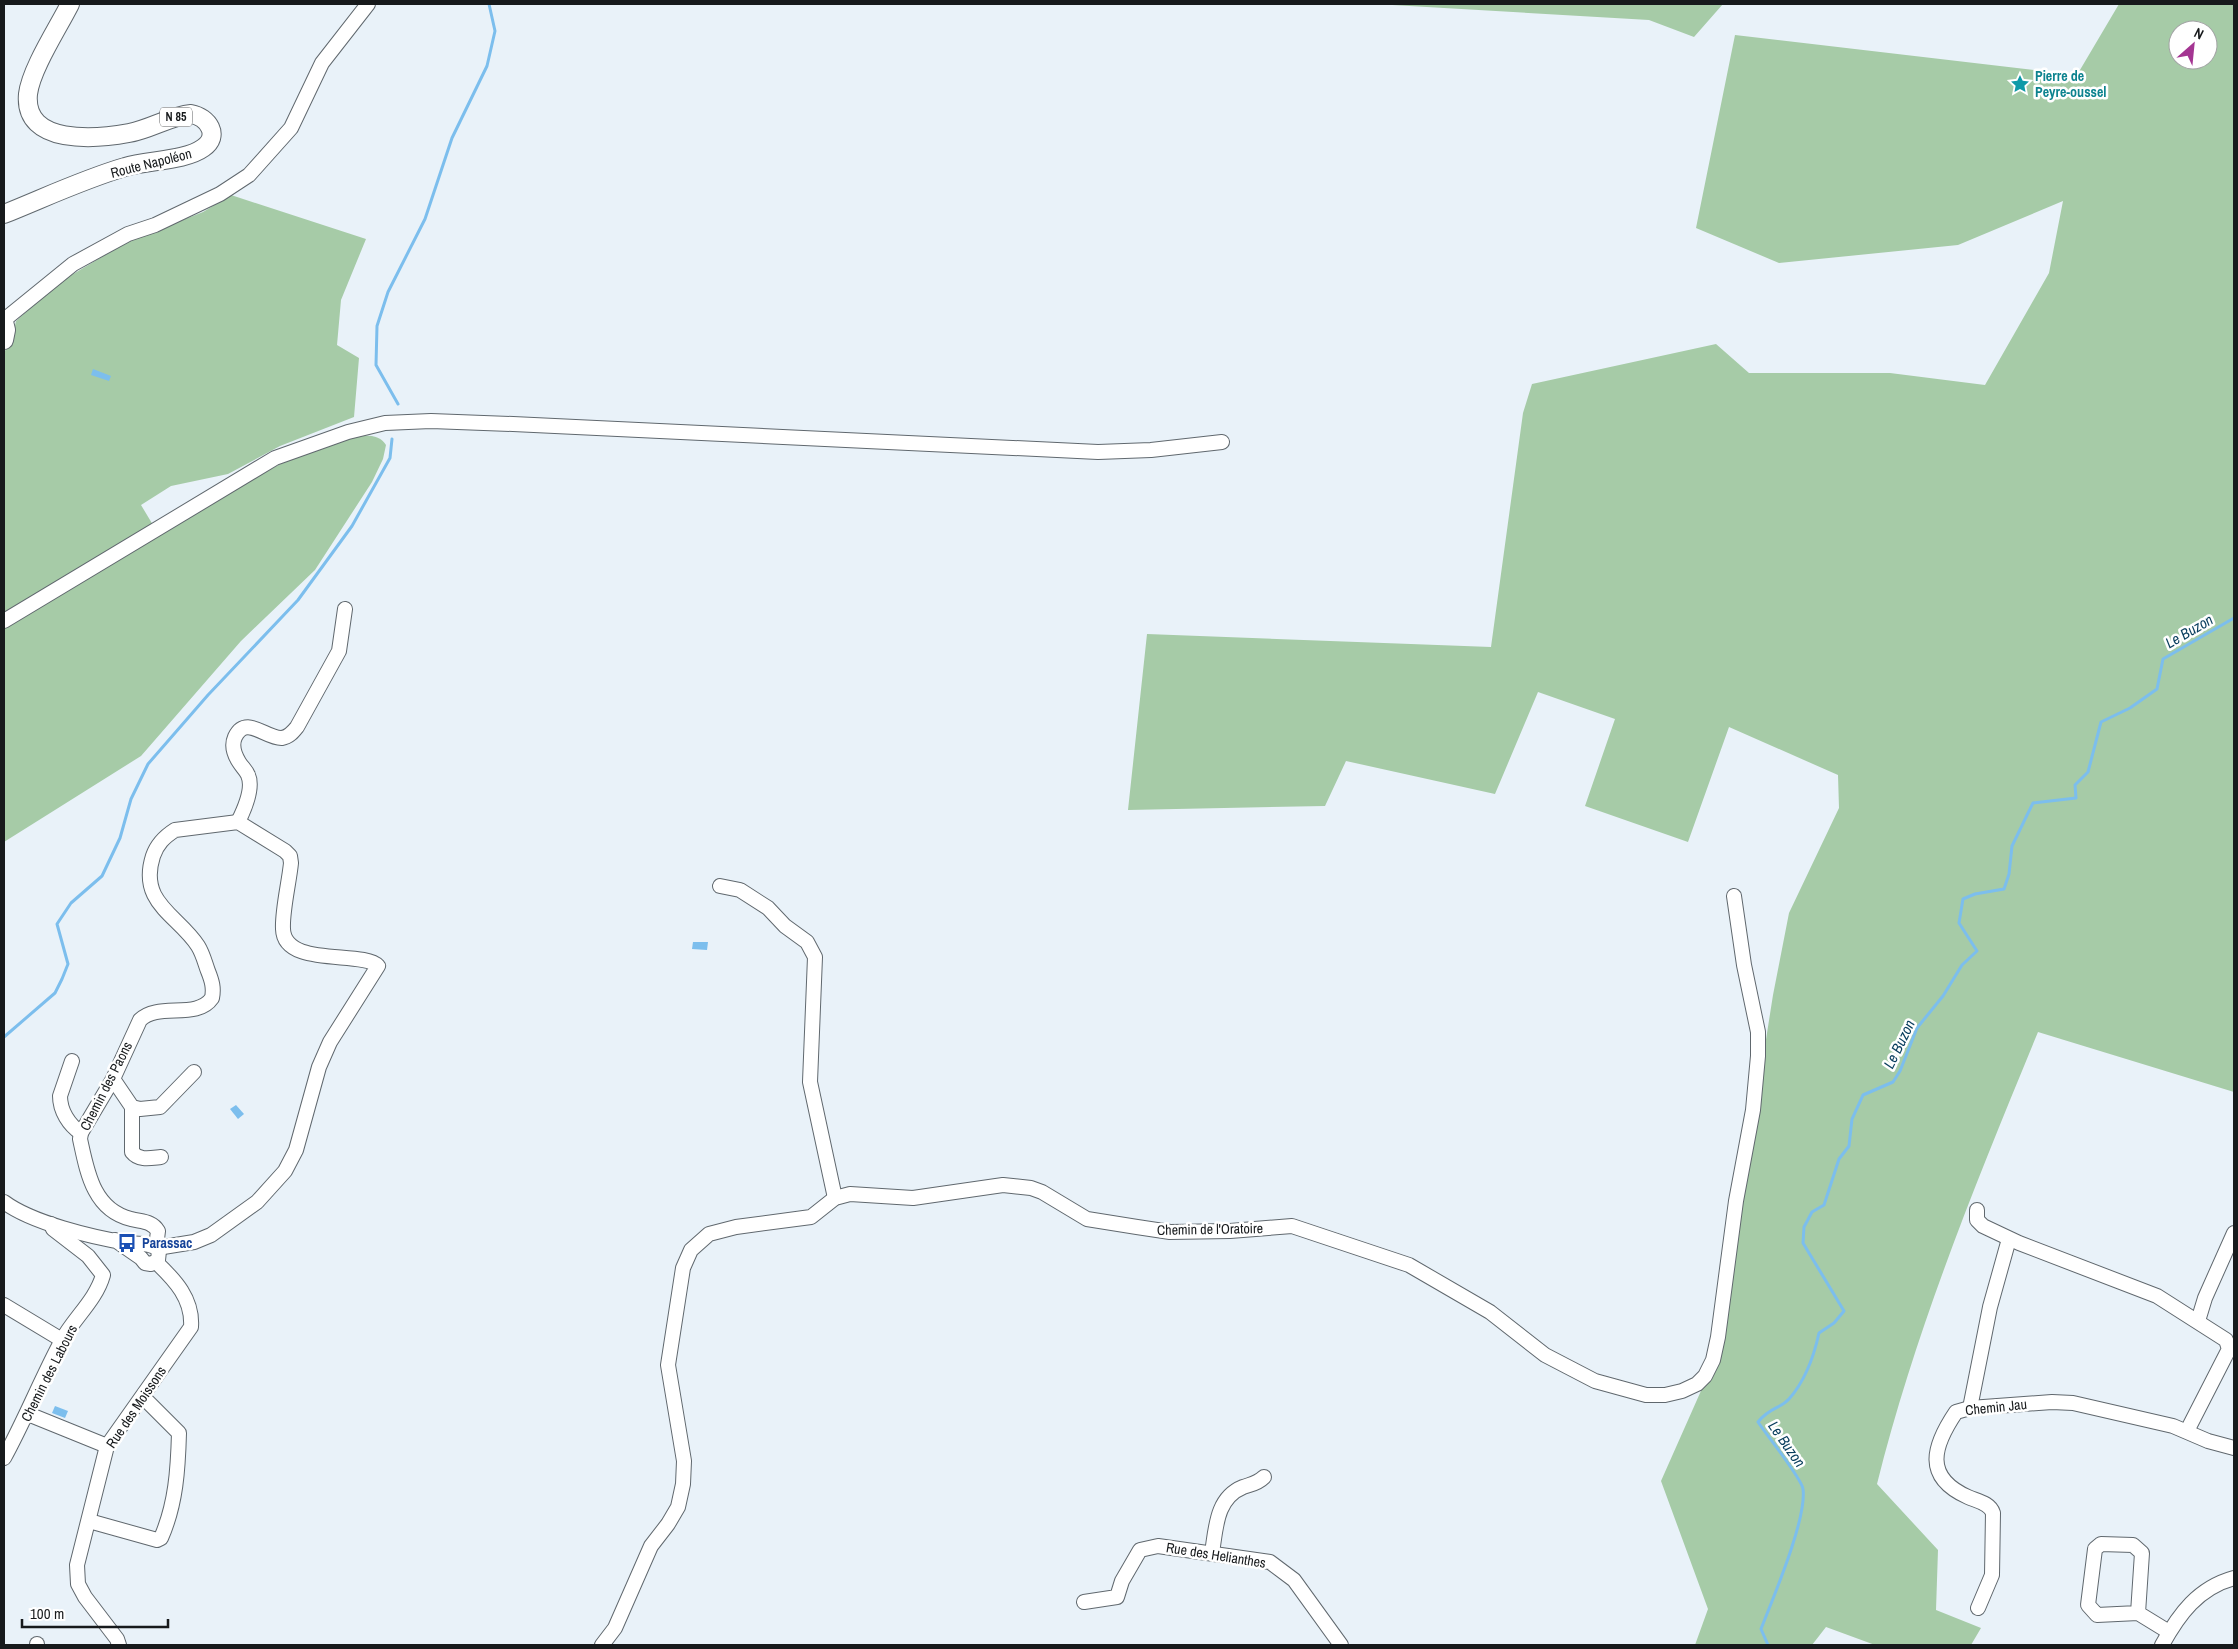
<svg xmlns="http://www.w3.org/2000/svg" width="2238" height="1649" font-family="'Archivo Narrow',sans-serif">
<rect width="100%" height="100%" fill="#e9f2f9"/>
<!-- green -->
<g fill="#a6cba7" fill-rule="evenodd">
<path d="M1375,4H1723L1694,37L1649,20Z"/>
<path d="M2119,4H2234V1092L2038,1032C1977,1180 1916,1328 1877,1484L1938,1550L1936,1610L1981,1628L1971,1645H1875L1826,1627L1812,1645H1695L1708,1609L1661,1481L1716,1357L1773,995L1789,913L1839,808L1838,775L1729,727L1688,842L1585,806L1615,719L1538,692L1495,794L1346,761L1325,806L1128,810L1147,634L1491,647L1523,413L1532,384L1716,344L1749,373H1890L1985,385L2049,273L2063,201L1958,245L1779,263L1696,228L1735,35L2077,75ZM2178,30H2208V60H2178Z"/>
<path d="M231,195L366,239L341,300L337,345L359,358L354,417L280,446L228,474L171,486L141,505L159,535C190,516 362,402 386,445L383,459L372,482L315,570L241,641L141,756L4,842V352L11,343L16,321L58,283L127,242L203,212Z"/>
</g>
<!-- water -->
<g fill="#7cbeed">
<path d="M93,369L111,376L109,381L91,375Z"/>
<path d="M693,942H708L707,950L692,949Z"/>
<path d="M236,1105L244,1114L238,1119L230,1109Z"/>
<path d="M55,1406L68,1411L65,1418L52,1413Z"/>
</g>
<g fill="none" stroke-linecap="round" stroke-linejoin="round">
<!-- stream -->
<g stroke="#7cbeed" stroke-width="3">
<path d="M398,404L376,365L377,326L388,292L425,219L452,138L487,66L495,31L489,4"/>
<path d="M4,1037L55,993L62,979L68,964L57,924L71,903L102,876L120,838L131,799L148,764L208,695L298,600L352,526L390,458L392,439"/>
<path d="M1768,1645L1761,1629C1773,1598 1807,1519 1803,1489C1802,1479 1766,1434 1758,1422C1770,1407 1780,1409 1789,1399C1805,1381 1814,1356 1819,1333L1834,1323L1844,1311L1803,1243L1804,1227L1812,1212L1824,1205L1839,1159L1849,1146L1852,1119L1863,1095L1893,1082L1900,1071L1917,1028L1943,996L1962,965L1977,951L1959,923L1963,899L1975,894L2004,889L2009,874L2012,846L2033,803L2076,798L2075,785L2088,772L2101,722L2130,708L2157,689L2163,659L2234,618"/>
</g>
<!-- minor casing -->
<g stroke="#60686e" stroke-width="16">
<g id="minor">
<path d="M4,320L73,264L128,234L155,225L220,194L249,175L291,128L322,63L368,4"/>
<path d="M4,621L275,458L348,432L385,423L431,421L513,424L1098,452L1151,450L1222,442"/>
<path d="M238,822C244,810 254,788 248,775C246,770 242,767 239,762C234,754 231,746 235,737C246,714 266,739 282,738C289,737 293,732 297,727L339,651L345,609"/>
<path d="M720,886L740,890L768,908L785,926L807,942L815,957L810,1082L835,1198"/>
<path d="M72,1061L60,1096C60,1111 69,1125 81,1133"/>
<path d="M113,1079L132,1107L140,1109L160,1107L194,1072"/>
<path d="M132,1107V1152C139,1161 151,1158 161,1157"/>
<path d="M4,1202C32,1223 92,1237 127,1243C137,1244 153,1242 159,1251L158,1260L151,1264L145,1263L141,1258L115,1240"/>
<path d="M1977,1210V1220L1983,1226L2019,1243L2157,1296L2226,1340L2229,1349L2187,1431"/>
<path d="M156,1247L158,1231C152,1221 142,1222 131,1219C93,1210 87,1171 80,1139L81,1133L113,1079L140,1020C158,1002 197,1020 212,998C214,988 212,981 208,971C205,963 203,954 198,946C178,915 138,903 153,856C157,844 164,837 175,830L238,822L285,851L290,856L291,863C289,883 282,911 283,929C284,968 363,950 378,966L330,1042L319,1067L296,1150L285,1171L257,1202L211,1235L194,1242L157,1248"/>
<path d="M4,1305L62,1340"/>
<path d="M2198,1321L2205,1298L2234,1233"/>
<path d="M1970,1408L1990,1307L2009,1239"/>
<path d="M28,1414L107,1446"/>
<path d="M4,1458C25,1420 41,1379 62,1340C74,1318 96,1300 103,1275L88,1256L53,1229L51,1224"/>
<path d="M89,1521L157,1540L161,1538C176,1504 178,1469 179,1433L143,1397"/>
<path d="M1212,1553C1216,1528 1216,1498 1243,1487C1251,1484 1257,1484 1264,1477"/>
<path d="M1084,1602L1117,1597L1122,1581L1140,1550L1158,1546L1270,1562L1294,1580L1341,1645"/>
<path d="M1978,1608L1992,1575L1993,1513C1990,1503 1977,1501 1968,1497C1923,1477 1933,1446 1956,1412L1970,1408L2052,1402L2073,1403L2173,1426L2208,1441L2234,1448"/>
<path d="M2138,1613L2097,1615L2088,1605L2095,1549L2101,1544L2133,1545L2142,1553L2138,1613L2169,1632"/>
<path d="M37,1645V1644"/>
<path d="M119,1645L117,1639L85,1597L78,1584L77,1565L107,1446L191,1327C193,1299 175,1280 156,1262"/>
<path d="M602,1645L615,1628L651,1546L668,1524L678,1507L683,1484L684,1461L668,1365L683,1268L691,1250L709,1234L736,1227L811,1217L835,1198L850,1194L913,1198L1003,1185L1031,1188L1042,1192L1087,1219L1137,1227L1170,1232L1230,1231L1292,1226L1409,1265L1490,1312L1545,1355L1595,1381L1646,1395H1665L1682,1391L1697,1384L1705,1376L1713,1360L1718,1337L1736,1201L1753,1110L1758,1056V1032L1744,965L1734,896"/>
<path d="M2162,1645C2179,1614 2198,1588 2234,1578"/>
</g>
</g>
<!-- major casing -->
<g stroke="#60686e" stroke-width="20">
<g id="major">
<path d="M4,214C44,198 84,179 125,167C147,160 185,161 203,148C221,136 208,117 191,114C170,116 151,129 129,133C97,139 23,146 28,94C31,69 58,28 70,4"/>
<path d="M4,322L6,330L4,340"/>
</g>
</g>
<!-- minor -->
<use href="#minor" stroke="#fff" stroke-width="14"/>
<!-- major -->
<use href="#major" stroke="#fff" stroke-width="18"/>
</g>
<!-- icons -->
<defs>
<g id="sight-bare" transform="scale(1.5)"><path d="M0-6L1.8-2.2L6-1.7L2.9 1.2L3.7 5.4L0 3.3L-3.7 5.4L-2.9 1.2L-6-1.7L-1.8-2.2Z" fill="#0f9aa8" stroke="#fff" stroke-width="2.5" paint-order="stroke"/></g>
<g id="bus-bare" transform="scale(1.5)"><path d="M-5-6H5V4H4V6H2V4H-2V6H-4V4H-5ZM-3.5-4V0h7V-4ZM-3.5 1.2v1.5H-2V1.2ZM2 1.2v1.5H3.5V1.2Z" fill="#1a4fb4" stroke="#fff" stroke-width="2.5" paint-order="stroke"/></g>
</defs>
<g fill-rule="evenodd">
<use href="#sight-bare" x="2020" y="84"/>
<use href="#bus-bare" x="127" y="1243"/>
</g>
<g text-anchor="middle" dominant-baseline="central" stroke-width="5" stroke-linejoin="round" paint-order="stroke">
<!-- shield labels -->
<rect fill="#fff" stroke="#5d5f60" stroke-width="1" x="160" y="107.5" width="32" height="19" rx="4"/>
<g font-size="12" font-weight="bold" fill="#171a1c">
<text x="176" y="117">N 85</text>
</g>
<!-- culture labels -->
<g font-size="14" font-weight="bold" fill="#0d838f" stroke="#fff" text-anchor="start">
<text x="2035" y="76">Pierre de<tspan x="2035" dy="16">Peyre-oussel</tspan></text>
</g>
<!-- street labels -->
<g font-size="14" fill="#171a1c" stroke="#fff">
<text transform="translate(151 163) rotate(-14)">Route Napoléon</text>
<text transform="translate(106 1086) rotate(-63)">Chemin des Paons</text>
<text transform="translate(1210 1229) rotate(-1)">Chemin de l'Oratoire</text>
<text transform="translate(49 1373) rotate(-63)">Chemin des Labours</text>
<text transform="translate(136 1407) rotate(-56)">Rue des Moissons</text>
<text transform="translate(1996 1407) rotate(-6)">Chemin Jau</text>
<text transform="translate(1216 1555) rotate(9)">Rue des Helianthes</text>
</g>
<!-- transit labels -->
<g font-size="14" font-weight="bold" fill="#164399" stroke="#fff" text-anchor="start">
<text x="142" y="1243">Parassac</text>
</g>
<!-- water labels -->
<g font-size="15" font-style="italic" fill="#083d5d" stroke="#fff">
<text transform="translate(2189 631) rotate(-30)">Le Buzon</text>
<text transform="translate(1899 1044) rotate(-64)">Le Buzon</text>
<text transform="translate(1787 1444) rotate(55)">Le Buzon</text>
</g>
</g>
<!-- border -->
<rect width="2238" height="1649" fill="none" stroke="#171a1c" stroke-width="10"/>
<!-- north arrow -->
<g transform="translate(2193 45) rotate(27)"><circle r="24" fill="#ffffff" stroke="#a2a3a4"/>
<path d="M0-4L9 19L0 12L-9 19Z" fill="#a43592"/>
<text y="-8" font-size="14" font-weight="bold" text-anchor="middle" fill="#171a1c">N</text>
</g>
<!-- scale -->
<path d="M22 1619v8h146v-8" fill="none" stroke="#171a1c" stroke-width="2.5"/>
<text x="30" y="1619" font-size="15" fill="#171a1c" stroke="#ffffff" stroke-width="4" paint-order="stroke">100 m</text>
</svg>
